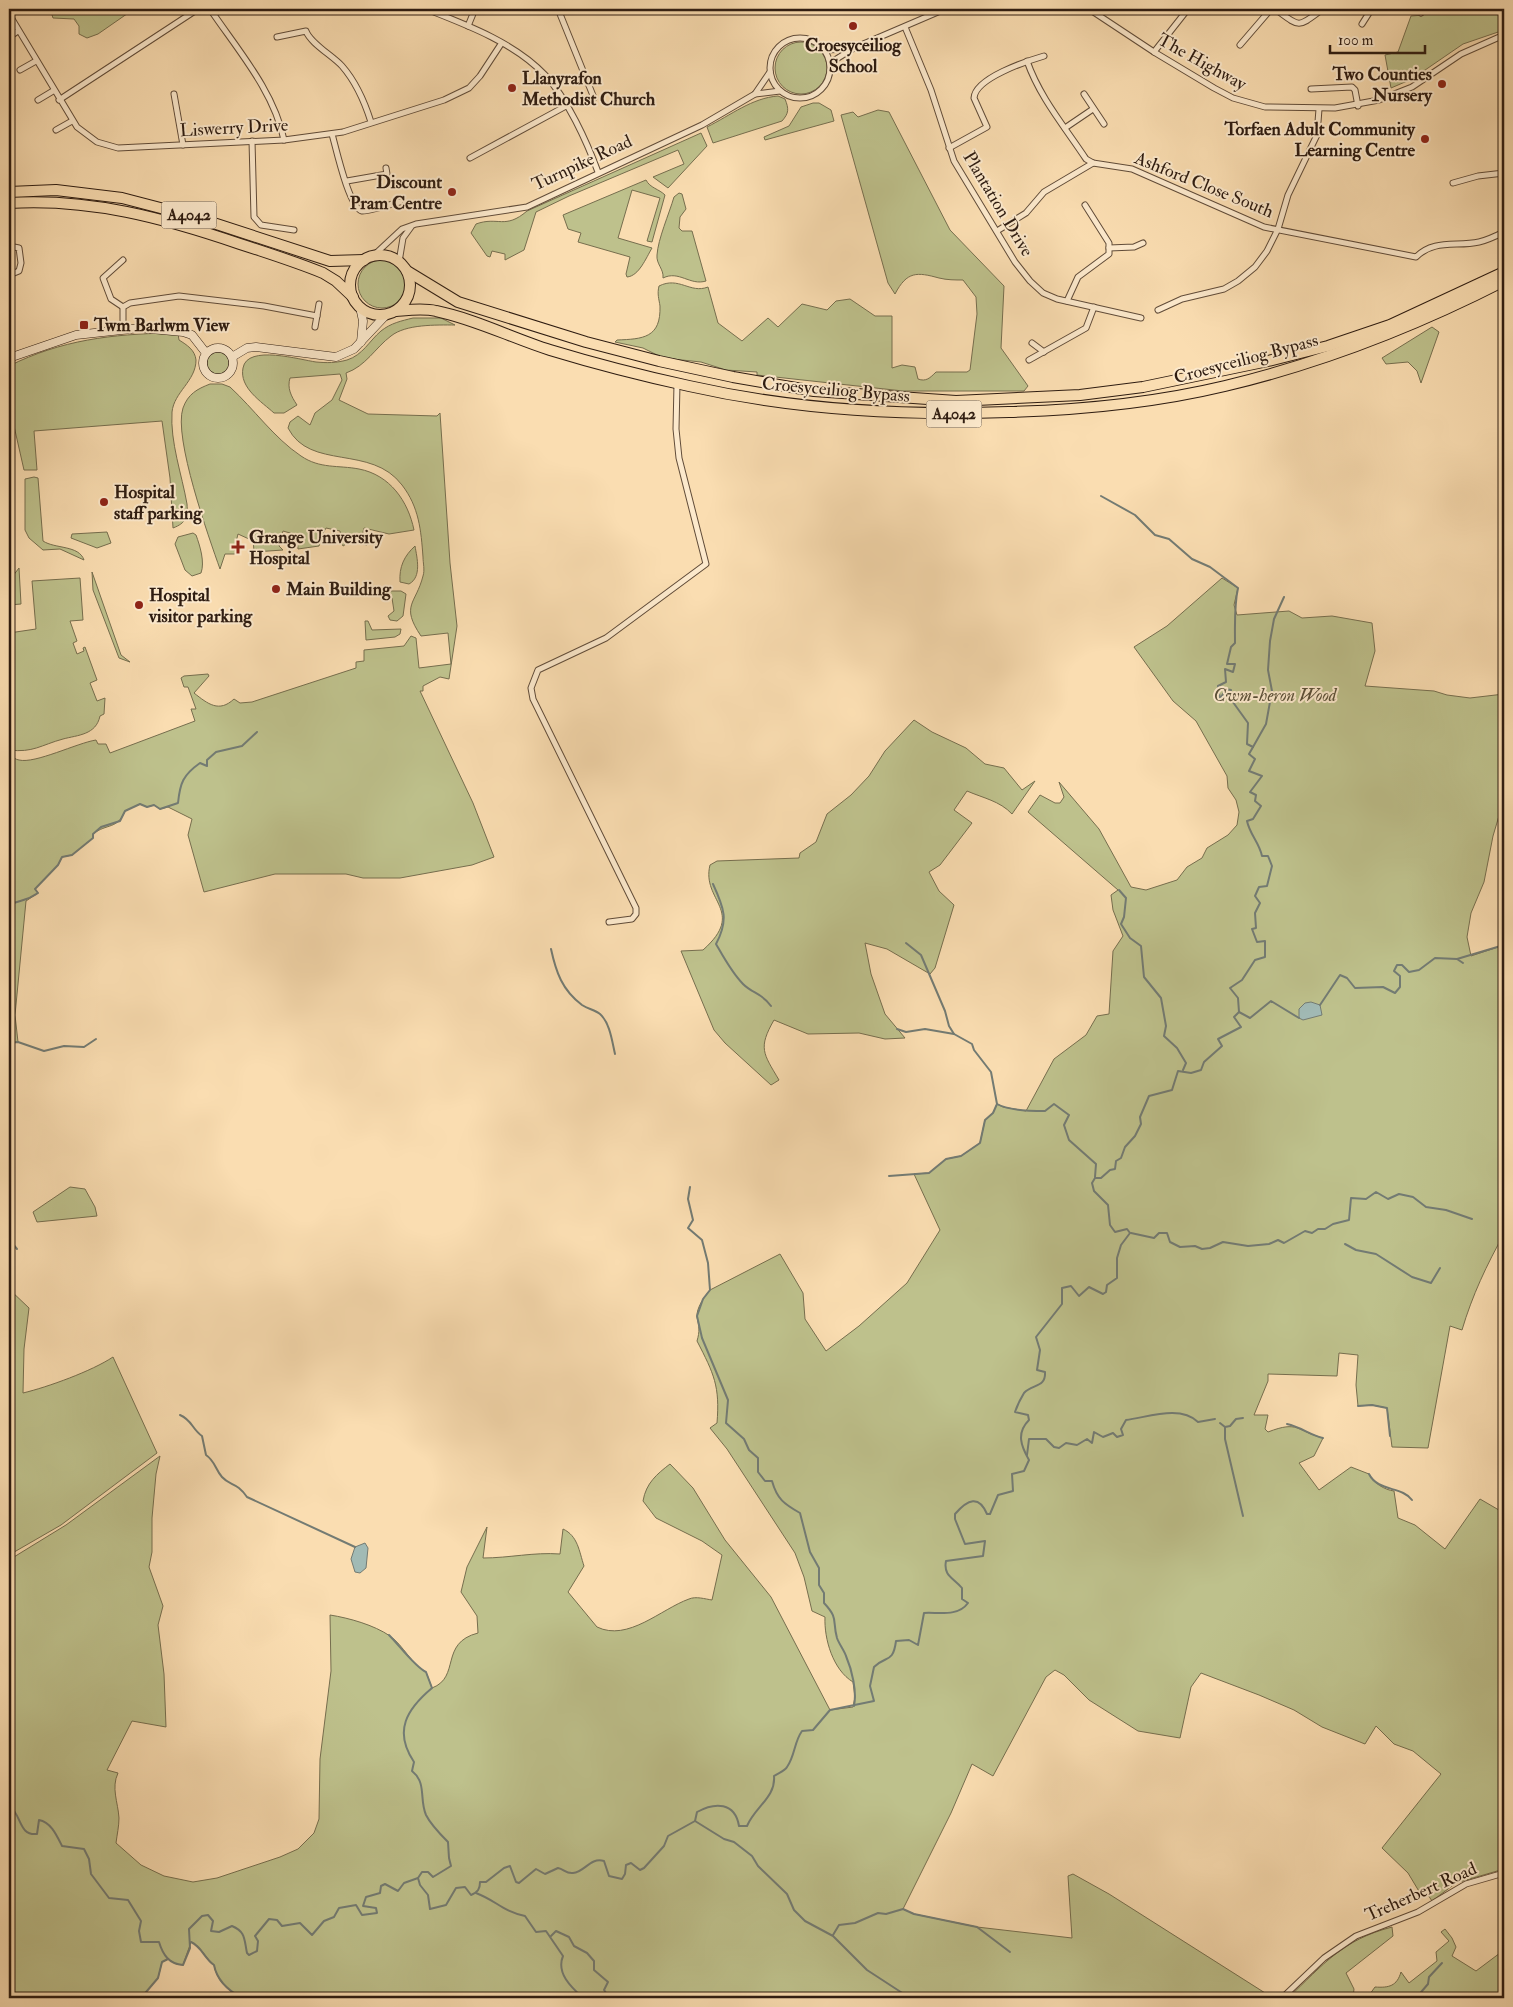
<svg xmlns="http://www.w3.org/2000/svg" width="1513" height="2007" font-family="'IM FELL Double Pica',serif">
<rect width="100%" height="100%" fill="#faddb1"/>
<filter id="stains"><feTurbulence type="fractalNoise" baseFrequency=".004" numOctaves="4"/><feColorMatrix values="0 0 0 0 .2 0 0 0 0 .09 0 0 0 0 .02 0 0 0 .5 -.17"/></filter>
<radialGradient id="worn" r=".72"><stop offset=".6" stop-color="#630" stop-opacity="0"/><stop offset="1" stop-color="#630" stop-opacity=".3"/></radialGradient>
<!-- green -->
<g fill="#bec18c" stroke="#766e4e">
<path d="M50,9H134L98,34L87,38L79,34V26L74,19L53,18Z"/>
<path d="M1428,9H1504V30L1463,44L1412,79L1391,88L1385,55L1398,52L1411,16L1424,15Z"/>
<circle cx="801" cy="68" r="26"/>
<path d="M778,96L785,99C789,109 789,113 782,121L713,143L707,127C731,115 752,98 778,96Z"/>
<path d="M813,103H819L831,110L834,121L765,140L764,137L789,126L801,107Z"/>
<path d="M878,110L889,112L950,230L1004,286L1001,348L1028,386L1024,391H903L757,375V372L726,370L701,362L663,358L643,348L615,342L617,340C643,339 661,338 660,306C659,299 657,294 659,286C679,276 690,294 708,287L718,323L742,341L768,318L778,327L802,304L827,310L836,301L850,299L875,316H892V368L902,365L915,367L918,379C926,382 930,378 936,372H967L970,370L977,314L976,297L963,280C955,280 947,280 939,278C917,272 907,271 895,294L888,283L841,115L853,112L858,117Z"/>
<path d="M701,133L707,146L668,188L653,177L684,164L678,150L569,196L536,212L524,250L505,260V254L492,251L490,257L487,256L471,233L476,224C498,216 505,230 527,211Z"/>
<path d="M646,180C650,188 659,189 665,195L652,242L647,241L660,198L632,190L618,238L652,248C646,258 639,276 627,277L626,274L630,257L578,242L581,233L568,229L563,215Z"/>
<path d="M679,193L682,194L686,209L680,217L679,228L682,231H692L706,281C690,286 679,270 663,278C664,269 656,264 657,255C658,239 669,214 674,197Z"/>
<circle cx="382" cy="284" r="24"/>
<path d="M413,318H441L455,325C436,325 406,324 391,336C375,348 366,366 346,373L347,379L339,400L368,414L437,416L440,413L450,563L457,626L449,679L440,677L423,686V691H420L473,803L494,857L472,865L400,878H363L346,874H275L204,892L188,835L192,819L168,807L160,809L154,805L147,807L140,804L125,811C117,830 107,823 93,834V838L72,855L62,857L58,865L35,889L38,893L26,901L15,1015L18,1042L9,1043V755C12,756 16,760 19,760C35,764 77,743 96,740L98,744H106L110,753L195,721L191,709H196L188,687H184L181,678L184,676L208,674L209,676L194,693C208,704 219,713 234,699L240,703L252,702L356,668V662L364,661V650L404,646L411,636L416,638L419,668L451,664L448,633L421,636C400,605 416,604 423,576C425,570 423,563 423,557C421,530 419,507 402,485C371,444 310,471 288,428L290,422L298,416L310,425L315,413L332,400L342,380L340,374L290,378C287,388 291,396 297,405L284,413H274C262,402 239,388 243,368C247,344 301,360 316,362C327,363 336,363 347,360C363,355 369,341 381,331C391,323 401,321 413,318Z"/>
<path d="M1432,327L1439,332L1421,383L1417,371L1408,362L1386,364L1382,358Z"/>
<path d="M170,333L178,334L179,340C187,345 195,350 196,360C196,381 174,392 172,412C170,442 182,475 187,504C188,517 186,523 173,528L170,478L162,421L34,431L37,470H24L9,404V366C61,340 112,334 170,333Z"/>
<circle cx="218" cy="363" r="11"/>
<path d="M210,384H222L230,387C254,409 274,438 301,456C320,469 338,465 359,469C390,475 408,501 414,530L389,534L364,528L362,536L368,538L367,545L345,541L344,546L342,545L340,531L326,528L322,535L319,546L298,549L297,535L283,531L279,546L283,550L254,552L253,538L249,539L238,534L234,550L238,551V554H225L220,569C209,538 173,437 183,408C188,394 197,389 210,384Z"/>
<path d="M9,446L14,478V524L9,525Z"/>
<path d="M34,477L38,478L43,541C55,549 79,545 84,560L60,549L43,550L29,538L25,530V479Z"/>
<path d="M107,532L111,543L97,548L71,538L72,534Z"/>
<path d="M193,533L196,535C200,546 205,562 201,573L192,576L185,570L175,544L178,537Z"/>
<path d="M415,546C417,558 422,577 409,584L400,582C399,567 404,556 415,546Z"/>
<path d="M19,568L21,604L9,605V581Z"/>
<path d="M92,572L121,655L130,662L119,658L93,590Z"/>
<path d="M80,578L83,620L70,621L77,641L73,643L77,654L84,651L83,648L85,647L97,680L90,683L97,701L105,698L104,714L100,716C96,735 78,735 63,739C41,745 33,753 9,750V633L36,629L32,581Z"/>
<path d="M1222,578L1238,588L1234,605L1237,615L1289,611L1302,618L1332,616L1372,623L1375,651L1365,686L1434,691L1447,695L1470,698L1504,694V799L1493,836L1484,882L1471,913L1467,937L1471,956L1504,945V1234C1487,1264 1472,1296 1462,1330L1450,1326L1428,1448L1392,1447L1387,1408L1372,1405L1358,1406L1356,1385L1358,1355L1339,1353L1337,1376L1268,1374V1381L1254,1415H1268L1265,1429L1268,1432C1299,1420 1296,1431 1323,1438L1314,1456L1299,1463L1319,1490L1351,1467L1369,1474C1373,1483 1385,1490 1394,1491L1398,1518L1415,1525L1445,1549L1480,1499L1504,1513V1869L1456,1883L1432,1901L1428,1895L1420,1893L1408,1873L1382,1848L1441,1774L1413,1751L1394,1744L1376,1726L1365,1744L1322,1727L1294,1710L1259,1695L1201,1673L1191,1687L1180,1738L1138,1731L1089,1700L1064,1675L1055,1670L1046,1677L993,1776L972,1764L951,1813L903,1909L914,1914L977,1927L1072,1938L1068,1876L1073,1874L1109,1894L1273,1998H242C228,1991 217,1981 214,1965C205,1958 202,1947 191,1942L183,1965L176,1964L168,1959L162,1962L158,1978L141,1998H9V1560L66,1525L160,1456L156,1474L152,1518V1552L149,1567L163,1606L158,1625L164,1674L166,1727L132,1721L107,1770L118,1773C111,1788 118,1802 119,1818C119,1826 117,1835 116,1843L141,1865L164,1876L193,1882L217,1878L280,1857L298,1849L314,1833L319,1819L320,1759L331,1671L330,1615C349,1618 374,1625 390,1636C404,1646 411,1664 426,1672L432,1688C461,1677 439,1643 478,1633L477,1616L461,1592L467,1567L487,1527L483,1558C509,1558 534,1552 560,1554L563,1529C578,1536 579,1551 584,1566L568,1592L597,1627C628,1642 661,1609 689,1599C696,1596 705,1599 712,1600L722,1555L702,1541L656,1518L643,1501C646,1483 657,1474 670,1464L693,1488L725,1540L771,1597L830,1710L853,1707L855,1697L853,1682C833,1670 824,1639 825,1617L812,1611L804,1577L795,1553L727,1449L710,1428L717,1423C720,1386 714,1374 697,1341C700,1331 699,1327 697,1317C696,1308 705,1296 710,1290L780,1254L803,1293L805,1319L826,1351L859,1326L907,1283L940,1230L914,1174L929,1173L946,1159L961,1156L980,1143L985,1120L993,1113L997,1104L1003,1107L1026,1111L1054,1059L1086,1035L1097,1016L1109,1014L1113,951L1123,936L1113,910L1111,895L1118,890L1028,812L1040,795L1055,803H1060L1064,797L1059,782L1099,829L1131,887L1146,890L1177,880L1187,867L1202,858L1207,848L1228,835L1237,825L1239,812L1236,800L1228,788L1227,776L1196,721L1173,701L1134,647L1167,626Z"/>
<path d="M391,591H401L406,594L403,616L397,621L390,620L388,616L394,611L392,598L385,601L384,596Z"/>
<path d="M365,621H368L372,630L401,629L400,634L395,637L366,640Z"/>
<path d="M914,720L932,732L966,748L985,764L1004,768L1022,790L1035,781L1012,814C1000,801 983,798 967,791L954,810L972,823L940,865L929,872L939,891L954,905L935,968L930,974L887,949L865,943L871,974L885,1014L905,1038L885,1039L859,1033L808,1034L774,1020C758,1048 763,1053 779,1080L771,1085L725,1043L714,1030L681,951L703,950C747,911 701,901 710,865L717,861L799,858L800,853L816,842L827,814L851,795L869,776L885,751Z"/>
<path d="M70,1187L85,1189L95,1207L97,1216L37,1222L33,1212Z"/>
<path d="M9,1289L29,1308L24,1349L23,1393C48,1387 92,1371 113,1357L157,1453L61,1525L9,1555Z"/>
<path d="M1392,1927L1393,1936L1346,1973L1354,1989L1353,1998H1288C1324,1964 1342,1940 1392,1927Z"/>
<path d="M1445,1929L1452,1938L1456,1947L1452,1956L1476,1971L1504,1950V1998H1367L1375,1987C1389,1988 1397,1986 1401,1972L1409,1983L1437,1961L1436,1952L1449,1941L1441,1932Z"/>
</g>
<!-- water -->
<g fill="#a1bab5" stroke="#737b73">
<path d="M1311,1002L1320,1005L1322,1015L1303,1020L1299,1018V1009L1305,1003Z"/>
<path d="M365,1543L368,1548L366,1568L360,1573L355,1572L351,1559L355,1547Z"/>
</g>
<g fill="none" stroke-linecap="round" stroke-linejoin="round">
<!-- stream -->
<g stroke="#737b73" stroke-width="2">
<path d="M1101,496L1135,515L1155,535L1169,539L1192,559L1210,567L1238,588C1234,606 1235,625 1235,643L1231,647L1227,664H1235L1233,672L1225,669L1226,682L1218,686L1220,699L1226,689L1231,690L1230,698L1248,723L1247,744L1253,747L1249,754L1255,759L1249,771L1262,776L1250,792L1256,795L1255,801L1261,806L1253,819L1247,821C1250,835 1259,842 1262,856H1268L1272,866L1267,886L1259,887L1255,896L1260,903L1255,913L1256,928L1252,929L1257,942L1265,941V957L1255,960L1242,980L1230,988L1238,998L1239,1012"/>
<path d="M1253,747L1266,724L1272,691L1268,670L1270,641L1274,619L1284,597"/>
<path d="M713,884C724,908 729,920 716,944C724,958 732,973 743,984C753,994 762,993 771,1006"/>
<path d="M1119,890L1126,898L1124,917L1121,924L1130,938L1141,946L1144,977L1161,998L1166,1026L1164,1036L1177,1048L1186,1063L1183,1070"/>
<path d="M9,905C21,899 25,902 38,893L35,889L58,865L62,857L72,855L93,838V834L101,827L120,821L125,811L140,804L147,807L154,805L160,809L178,803C180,783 183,775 200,763L207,766V760L216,752L242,746L257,732"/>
<path d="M906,943L921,955L945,1011L949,1026L954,1034L972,1044L974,1050L991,1072L997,1104C1009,1111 1032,1111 1045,1111L1054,1104L1069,1115L1064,1125L1069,1140L1096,1164L1095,1177"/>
<path d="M551,949C556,972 562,990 582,1005C588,1009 595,1010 600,1014C610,1023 612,1041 615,1054"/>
<path d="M1457,959L1463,963"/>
<path d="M1320,1005L1340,975L1347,978L1355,988L1383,987L1395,993L1400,987V976L1394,971L1397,965H1402L1409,972L1419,970L1435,958L1457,959L1504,945"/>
<path d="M897,1029L906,1032L925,1029L954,1034"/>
<path d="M9,1043L18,1042L44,1051L64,1046L84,1047L96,1039"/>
<path d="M889,1176L929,1173L946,1159L961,1156L980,1143L985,1120L993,1113L997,1104"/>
<path d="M690,1187L688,1199L693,1220L688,1228L702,1240L708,1263L710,1290L703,1299L697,1316L702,1338L728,1400L726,1423L744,1439L749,1450L758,1458V1472L765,1481H772C777,1499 784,1504 800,1513L810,1552L819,1568V1585L824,1593V1603C839,1619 832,1620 837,1638C839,1644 844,1650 846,1656C852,1670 857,1691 854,1706"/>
<path d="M1131,1233L1154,1238L1159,1233H1167L1170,1242L1180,1247L1195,1246L1202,1249L1210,1248L1223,1242L1248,1246L1269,1244L1278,1240L1284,1243L1305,1231L1312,1233L1318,1229H1325L1333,1224L1349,1220L1351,1198L1366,1199L1376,1192L1388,1199L1399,1194L1413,1197L1426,1207L1446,1210L1472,1219"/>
<path d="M9,1243H12L17,1249"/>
<path d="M1345,1244L1356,1250L1376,1254L1412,1277L1431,1283L1440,1268"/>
<path d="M1358,1406L1372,1405L1387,1408L1390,1436"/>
<path d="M180,1415C192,1420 192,1429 202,1436L206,1455C215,1461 215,1469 222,1477C230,1486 237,1482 247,1497L355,1547"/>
<path d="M1220,1423L1225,1427L1230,1426L1236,1419L1243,1418"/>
<path d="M1287,1424C1301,1427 1310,1435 1323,1438"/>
<path d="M1225,1427V1439L1243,1516"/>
<path d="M1027,1455L1029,1439H1046L1054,1447L1059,1448L1066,1443L1077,1445L1087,1439L1092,1443L1094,1432L1103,1437L1113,1433L1117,1437L1123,1435L1121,1429L1126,1420C1149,1417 1180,1405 1198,1422L1215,1419"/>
<path d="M1369,1474C1378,1492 1402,1486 1412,1500"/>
<path d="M389,1635C399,1645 415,1667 426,1672L432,1688C407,1709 393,1731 414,1762L412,1771C427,1783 419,1799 426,1815C431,1825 440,1834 448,1842L449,1858L451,1866L433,1877L428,1872H422L418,1878"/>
<path d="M9,1806C22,1814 18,1836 37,1834L39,1820C51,1822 57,1836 62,1846L84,1849L89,1859L91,1874L109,1898L128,1900L141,1921L139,1931L141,1942H159C163,1955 169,1964 183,1965L190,1948L189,1929L202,1916L208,1915L213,1921L211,1931L219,1932L232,1926C246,1932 244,1939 247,1953L249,1955L257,1951L258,1941L255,1936L269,1919L277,1920L282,1926L300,1923L312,1935L324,1921L334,1917L339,1908L356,1905L362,1915L377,1913L376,1908L363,1906L366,1897L380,1893L381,1886L385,1884L398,1891L404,1883L418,1878L420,1885L428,1895L430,1909L446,1905L456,1888L465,1887L471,1895C478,1892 480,1889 480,1882H486L504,1868L510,1866L516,1882L519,1883L536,1869L545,1874L558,1868C564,1869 566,1874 573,1873C585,1872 590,1857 604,1861L609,1876L622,1879L625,1874L626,1865L631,1863L640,1870L644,1868L664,1846L668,1836L695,1821L697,1812C715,1802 735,1802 739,1826H747C755,1807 776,1797 774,1776C778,1773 785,1771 787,1767C795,1756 794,1742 802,1731L813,1730L830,1710L874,1701L870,1686L874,1667C886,1655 893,1664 896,1641L909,1640L918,1645L924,1613C938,1612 958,1617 968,1603L962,1599V1588C954,1578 943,1576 946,1561L983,1556L985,1541L965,1544L955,1519V1514C968,1499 979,1495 987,1514H990L998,1495L1013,1491L1012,1474L1024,1471L1029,1460C1021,1446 1016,1433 1029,1420L1028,1415L1015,1412C1017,1406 1021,1398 1024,1393C1032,1384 1046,1388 1045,1372L1037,1370L1040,1350L1036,1337L1062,1304V1288L1071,1286L1079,1296L1089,1287L1103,1294L1106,1292L1107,1285L1117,1278V1258L1121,1245L1130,1233L1127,1229L1115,1232L1110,1225L1108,1205L1094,1191L1092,1183L1095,1178H1101L1110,1170L1115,1169L1116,1161L1121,1158L1125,1147L1135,1136L1141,1124L1140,1117L1149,1096L1172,1090L1178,1071L1191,1073L1201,1070L1204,1062L1222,1046L1218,1039L1241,1027L1234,1017L1239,1012L1250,1018L1271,1001L1299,1018"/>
<path d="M695,1821L724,1839L734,1842L752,1856L758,1866L787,1894L794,1910L805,1921L833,1936L867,1970L910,1998"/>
<path d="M476,1893C497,1901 502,1911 525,1916L536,1932L546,1931L563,1956C556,1973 571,1987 583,1998"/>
<path d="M833,1935L839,1925L855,1923L878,1913L886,1914L903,1909L914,1914L977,1927L1010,1952"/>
<path d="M551,1936L556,1931L569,1937L574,1946L587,1953L594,1961V1970L608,1982L604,1990L610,1998"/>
<path d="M191,1942C202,1947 204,1958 214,1965C217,1981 229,1991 242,1998"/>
<path d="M141,1998L158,1978L162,1962L168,1959"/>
<path d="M1416,1998L1428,1984L1429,1977L1442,1963"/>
</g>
<!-- street casing -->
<g stroke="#614c39" stroke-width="7">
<g id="street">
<path d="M210,9C237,49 274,91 284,140"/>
<path d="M426,9C467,25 515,43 545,75C567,98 587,142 598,172"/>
<path d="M558,9L594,98"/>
<path d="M1089,9L1154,52L1214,88L1233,98L1265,107L1335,108L1379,100L1412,87L1461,54L1504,35"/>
<path d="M1275,9C1301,28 1297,28 1323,9"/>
<path d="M1421,13L1423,9"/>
<path d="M9,14L77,127L97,142L118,148L284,140L343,132L444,100L469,88L480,76L501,44"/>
<path d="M1362,24L1369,13L1365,9"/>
<path d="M468,26L475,9"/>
<path d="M905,27L931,90L954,161L1015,262L1030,281L1043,293L1057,299L1141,318"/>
<path d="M9,37L18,31"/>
<path d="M277,37L306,31C310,43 333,56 342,66C356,82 365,103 371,122"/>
<circle cx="800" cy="68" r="30"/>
<path d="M1240,45L1271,9"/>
<path d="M824,50L851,49"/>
<path d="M1154,52L1188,9"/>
<path d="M1027,61C1040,98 1065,127 1086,159L1093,163L1132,169L1264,227L1416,257C1434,239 1456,247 1479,242C1488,240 1496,236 1504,232"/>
<path d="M830,63L854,48L945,9"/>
<path d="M20,70L36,61"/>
<path d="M1311,89L1352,87L1355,90L1358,106"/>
<path d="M174,94L183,145"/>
<path d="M755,94L780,91"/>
<path d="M1084,94L1104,124"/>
<path d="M38,100L53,91"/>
<path d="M59,100L198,9"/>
<path d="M1065,128L1093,109"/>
<path d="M56,130L72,121"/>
<path d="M332,134C336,148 349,208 362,211C367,212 392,204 400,202"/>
<path d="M252,141L254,217L261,225L294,230"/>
<path d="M949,148L987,127L974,98C975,78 1027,61 1044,56"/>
<path d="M470,158L566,106"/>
<path d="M347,181L387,174L386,168"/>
<path d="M1453,183L1478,176L1504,173"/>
<path d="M997,231L1026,213L1044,192L1093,163"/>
<path d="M9,246L19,248L21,263L19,271L9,275"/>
<path d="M1109,248L1134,247L1143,243"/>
<path d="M373,256L402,229L416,224L527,207L702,125L755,94L770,72"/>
<path d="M399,262L403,238L411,227"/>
<path d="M1067,301L1078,277L1109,254V243L1085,205"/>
<path d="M123,307L111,299L103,278L123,260"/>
<path d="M1158,310L1182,299L1224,289L1238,281L1255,267L1267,251L1278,229L1288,195L1317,135L1319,109"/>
<path d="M315,327L319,304"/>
<path d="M123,329V307L130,303L179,296L264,306L317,316"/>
<path d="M1032,343L1044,352"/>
<path d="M1029,360L1086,328L1094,307"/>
<path d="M609,922L632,919L636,914V908L533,699L531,688L538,670L606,638L706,564L679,458L676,429L677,384"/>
<path d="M1282,1998L1324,1958L1356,1936L1418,1912L1466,1884L1504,1873"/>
</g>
</g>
<!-- secondary casing -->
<g stroke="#2e1c11" stroke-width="9">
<g id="secondary">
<path d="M360,307L363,321L361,342"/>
<circle cx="218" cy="363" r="15"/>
<path d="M232,357L247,348L256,347L336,357L354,349L386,315"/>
<path d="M9,358L76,335L140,328L183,332L192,335L206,353"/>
</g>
</g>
<!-- highway casing -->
<g stroke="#2e1c11" stroke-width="12">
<g id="highway">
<path d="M9,192L56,190L122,198L195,217L330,261L364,260"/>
<path d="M9,203C90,198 164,218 240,244C268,253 296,262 323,273L336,281L353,297"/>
<circle cx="380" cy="285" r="30"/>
<path d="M407,271L458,302L586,342L659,361L733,377L814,391L956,401L1080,395L1143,387L1268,361L1328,346L1390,325L1504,272"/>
<path d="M396,311C409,310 423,308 436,311C475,319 512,338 550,350C596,364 643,376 689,386C795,410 901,416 1009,412C1081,410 1154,403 1225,386C1321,363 1416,326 1504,281"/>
</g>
</g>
<!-- street -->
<use href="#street" stroke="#fce9cc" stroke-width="5"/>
<!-- secondary -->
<use href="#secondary" stroke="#fce9cc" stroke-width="8"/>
<!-- highway -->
<use href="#highway" stroke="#faddb1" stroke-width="10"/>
</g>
<!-- markers -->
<g fill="#8f2418" stroke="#fce9cc" stroke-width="2">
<circle cx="853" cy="26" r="5"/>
<circle cx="1442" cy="84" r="5"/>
<circle cx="512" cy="88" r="5"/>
<circle cx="1425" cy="139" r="5"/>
<circle cx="452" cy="192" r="5"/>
<rect x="79" y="320" width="10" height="10" rx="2.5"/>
<circle cx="104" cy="502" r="5"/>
<path d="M235.5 539.5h5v5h5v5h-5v5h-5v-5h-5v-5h5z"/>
<circle cx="276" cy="589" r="5"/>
<circle cx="139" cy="605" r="5"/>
</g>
<g text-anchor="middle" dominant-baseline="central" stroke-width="4" stroke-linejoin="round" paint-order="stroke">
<!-- shield labels -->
<g fill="#fce9cc" stroke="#6c5a49" stroke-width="1">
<rect x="161.5" y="201.5" width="55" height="27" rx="4"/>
<rect x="926.5" y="400.5" width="55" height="27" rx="4"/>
</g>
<g font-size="16" font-weight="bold" fill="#2e1c11">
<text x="189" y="215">A4042</text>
<text x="954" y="414">A4042</text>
</g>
<!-- poi labels -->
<g font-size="18" font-weight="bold" fill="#2e1c11" stroke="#fce9cc" text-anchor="start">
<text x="853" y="45" text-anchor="middle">Croesyceiliog<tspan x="853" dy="21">School</tspan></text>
<text x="1432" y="74" text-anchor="end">Two Counties<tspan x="1432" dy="21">Nursery</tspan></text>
<text x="522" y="78">Llanyrafon<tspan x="522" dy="21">Methodist Church</tspan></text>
<text x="1415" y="129" text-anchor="end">Torfaen Adult Community<tspan x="1415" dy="21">Learning Centre</tspan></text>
<text x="442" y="182" text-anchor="end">Discount<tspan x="442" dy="21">Pram Centre</tspan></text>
<text x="94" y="325">Twm Barlwm View</text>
<text x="114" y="492">Hospital<tspan x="114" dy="21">staff parking</tspan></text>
<text x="249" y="537">Grange University<tspan x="249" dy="21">Hospital</tspan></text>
<text x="286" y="589">Main Building</text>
<text x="149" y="595">Hospital<tspan x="149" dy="21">visitor parking</tspan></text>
</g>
<!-- street labels -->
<g font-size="18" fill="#2e1c11" stroke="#fce9cc">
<text transform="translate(1202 62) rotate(29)">The Highway</text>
<text transform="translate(234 128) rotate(-3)">Liswerry Drive</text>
<text transform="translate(582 163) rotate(-25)">Turnpike Road</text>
<text transform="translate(1204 185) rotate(22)">Ashford Close South</text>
<text transform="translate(998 204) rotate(59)">Plantation Drive</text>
<text transform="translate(1246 359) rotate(-15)">Croesyceiliog Bypass</text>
<text transform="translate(836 390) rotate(5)">Croesyceiliog Bypass</text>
<text transform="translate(1421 1892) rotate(-24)">Treherbert Road</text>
</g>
<!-- park labels -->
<g font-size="18" font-style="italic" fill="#594e36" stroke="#fce9cc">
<text x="1275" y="695">Cwm-heron Wood</text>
</g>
</g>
<!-- margin -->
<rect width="1513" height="2007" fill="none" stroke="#faddb1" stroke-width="30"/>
<rect x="10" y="10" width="1493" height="1987" fill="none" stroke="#2e1c11" stroke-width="2.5"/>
<rect x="15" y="15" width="1483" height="1977" fill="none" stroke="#2e1c11"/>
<!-- scale -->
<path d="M1330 45v8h95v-8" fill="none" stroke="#2e1c11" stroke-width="2.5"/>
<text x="1338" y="45" font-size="15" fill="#2e1c11" stroke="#fce9cc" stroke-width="4" paint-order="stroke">100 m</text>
<rect width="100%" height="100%" filter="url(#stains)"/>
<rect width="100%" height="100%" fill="url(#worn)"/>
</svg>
